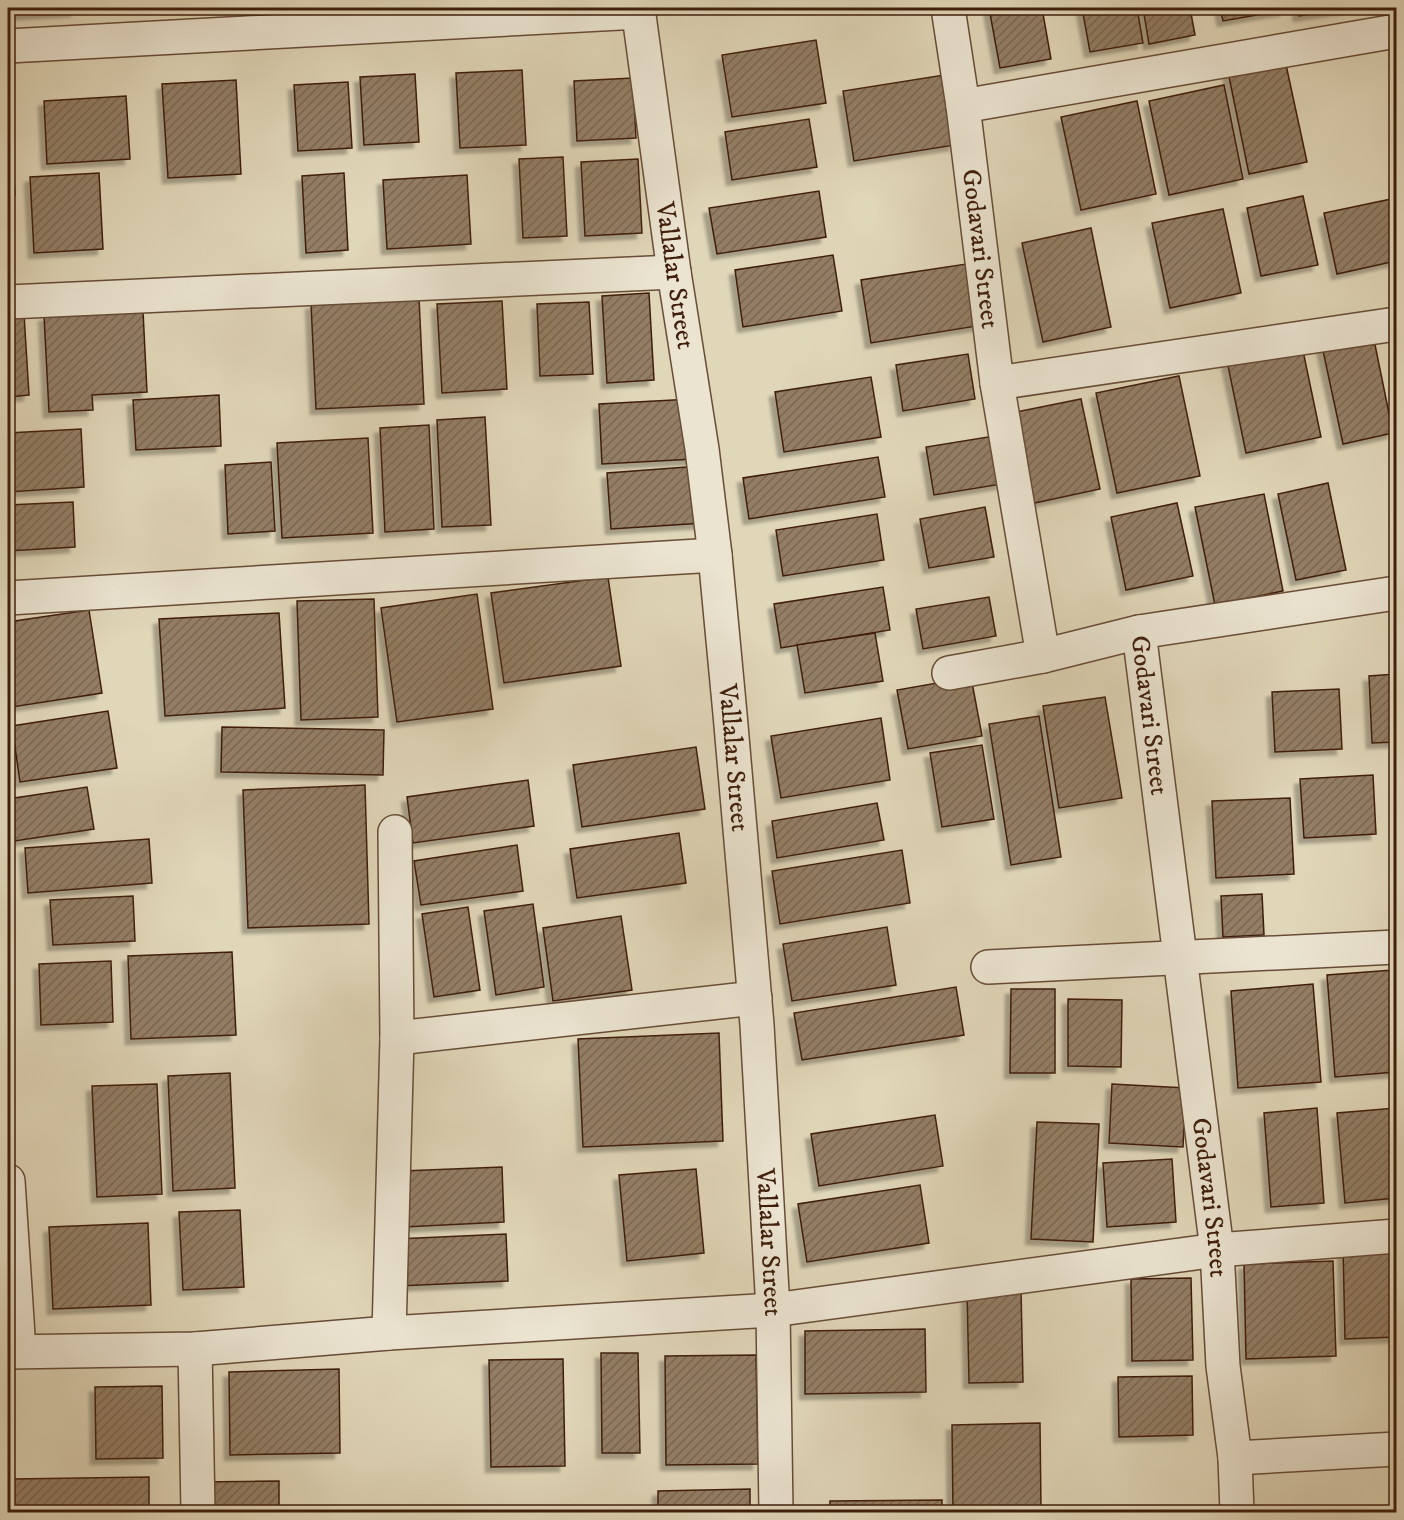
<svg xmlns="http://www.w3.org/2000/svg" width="1404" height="1520" font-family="'IM FELL DW Pica',serif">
<defs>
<pattern id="building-hatch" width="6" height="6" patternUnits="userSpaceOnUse" patternTransform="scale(1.5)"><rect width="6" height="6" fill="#937e65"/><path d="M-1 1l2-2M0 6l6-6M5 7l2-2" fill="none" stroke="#796752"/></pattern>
<filter id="shadow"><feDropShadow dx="-5.5" dy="5.5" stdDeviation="1.5" flood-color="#0004"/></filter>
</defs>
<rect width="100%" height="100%" fill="#e0d6b8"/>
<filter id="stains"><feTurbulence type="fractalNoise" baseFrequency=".00333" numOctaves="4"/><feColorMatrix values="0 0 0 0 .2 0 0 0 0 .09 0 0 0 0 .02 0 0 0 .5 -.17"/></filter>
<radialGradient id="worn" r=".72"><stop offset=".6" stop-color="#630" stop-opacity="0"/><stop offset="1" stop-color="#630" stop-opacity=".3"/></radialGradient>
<!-- building -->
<g fill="url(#building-hatch)" stroke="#3f1e0c" stroke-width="1.5" filter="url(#shadow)">
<path d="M9,8H76V11L9,15Z"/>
<path d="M989,8H1042L1051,59L1000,68Z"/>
<path d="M1082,8H1137L1143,43L1090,52Z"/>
<path d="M1143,8H1190L1195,35L1149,44Z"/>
<path d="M1220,8H1285L1286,10L1223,21Z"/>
<path d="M1298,8H1352L1299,16Z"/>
<path d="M816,40L826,103L732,117L722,55Z"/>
<path d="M1285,60L1307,162L1249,174L1228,72Z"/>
<path d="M522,70L526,145L460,148L456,73Z"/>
<path d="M415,74L419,142L364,145L360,77Z"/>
<path d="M944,75L955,145L854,161L843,91Z"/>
<path d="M633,78L636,138L577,141L574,81Z"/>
<path d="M236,80L241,174L168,178L162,84Z"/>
<path d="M348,82L352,148L298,151L294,85Z"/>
<path d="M1224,85L1243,179L1169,195L1149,101Z"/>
<path d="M126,96L130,159L47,164L44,101Z"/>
<path d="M1137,101L1156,194L1081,210L1061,117Z"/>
<path d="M8,119H11L15,195H8Z"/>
<path d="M809,119L817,167L732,180L725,132Z"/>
<path d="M563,157L567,236L523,238L519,159Z"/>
<path d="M638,159L642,233L585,236L581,162Z"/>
<path d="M99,173L103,249L34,253L30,177Z"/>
<path d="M344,173L348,250L306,253L302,176Z"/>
<path d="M467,175L471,244L387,249L383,180Z"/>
<path d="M819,191L826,237L717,254L709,208Z"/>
<path d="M1303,196L1318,265L1261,276L1247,208Z"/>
<path d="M1396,198V261L1337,274L1324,213Z"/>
<path d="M1223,209L1241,293L1170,308L1152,223Z"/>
<path d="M1091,228L1111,327L1043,342L1022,243Z"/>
<path d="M833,255L842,311L743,327L735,270Z"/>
<path d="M973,263L983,325L871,343L861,280Z"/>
<path d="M649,293L654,380L607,383L602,296Z"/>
<path d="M419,298L424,404L316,409L311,304Z"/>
<path d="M502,301L507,389L442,393L437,304Z"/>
<path d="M589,302L593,374L540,376L537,304Z"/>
<path d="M143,311L147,392L92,395L93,410L49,412L44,316Z"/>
<path d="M24,314L29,395L8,397V315Z"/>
<path d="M1373,335L1393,433L1343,444L1322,346Z"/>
<path d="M1302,346L1321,437L1246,453L1227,361Z"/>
<path d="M968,354L975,399L903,411L896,365Z"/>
<path d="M1179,376L1200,476L1117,493L1096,393Z"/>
<path d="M871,377L881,437L784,452L775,392Z"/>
<path d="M219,395L221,446L136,450L133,400Z"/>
<path d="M692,399L695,459L602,464L599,404Z"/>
<path d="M1081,399L1100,489L1030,504L1011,413Z"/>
<path d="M485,417L491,525L442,527L437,420Z"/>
<path d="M429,425L434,529L385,532L380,428Z"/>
<path d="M81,429L84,487L8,492V433Z"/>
<path d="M994,436L1002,484L934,495L926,447Z"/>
<path d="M368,438L373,533L282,538L277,443Z"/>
<path d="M878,457L885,497L749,519L743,478Z"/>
<path d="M271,462L275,531L228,534L225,465Z"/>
<path d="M700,466L704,523L611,529L607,473Z"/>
<path d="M1328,483L1346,570L1296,580L1278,494Z"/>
<path d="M1264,494L1283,591L1215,605L1195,507Z"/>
<path d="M73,502L75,547L8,551V505Z"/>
<path d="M1177,503L1193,576L1126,590L1111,517Z"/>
<path d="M985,507L994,557L929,568L920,519Z"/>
<path d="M877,514L884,560L783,576L776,530Z"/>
<path d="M608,577L621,666L504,683L491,593Z"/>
<path d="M883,587L890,630L781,648L774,604Z"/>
<path d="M477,594L493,709L397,722L381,608Z"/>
<path d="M989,597L996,636L923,649L916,609Z"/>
<path d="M374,599L378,717L301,720L297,601Z"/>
<path d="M89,610L102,693L12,707L8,677V622Z"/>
<path d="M279,613L285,708L165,716L159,619Z"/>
<path d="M875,633L883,681L805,693L797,645Z"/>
<path d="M1396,674V742L1372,743L1369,676Z"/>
<path d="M971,677L982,736L908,749L897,690Z"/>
<path d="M1339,689L1342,749L1275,752L1272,692Z"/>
<path d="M1105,697L1122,798L1059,808L1043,706Z"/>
<path d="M108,711L117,768L20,782L12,726Z"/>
<path d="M1039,716L1061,857L1011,865L989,724Z"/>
<path d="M881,718L890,780L781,798L771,736Z"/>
<path d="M222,727L384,730L383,775L221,772Z"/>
<path d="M982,745L994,819L942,827L930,753Z"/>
<path d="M696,747L705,809L582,827L573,765Z"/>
<path d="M1373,775L1376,834L1304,838L1300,779Z"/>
<path d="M528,780L534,826L413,843L407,797Z"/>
<path d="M365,785L369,924L248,928L243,790Z"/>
<path d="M87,787L94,829L8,842V799Z"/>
<path d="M1290,798L1294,874L1216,878L1212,801Z"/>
<path d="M877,803L884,840L777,858L772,821Z"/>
<path d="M679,833L686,883L577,898L570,849Z"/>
<path d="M149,839L152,883L28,893L25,848Z"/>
<path d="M517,845L523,891L421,905L414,861Z"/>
<path d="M902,850L910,903L780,924L772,871Z"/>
<path d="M1262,894L1264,935L1223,937L1221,896Z"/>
<path d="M133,896L135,941L53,945L50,900Z"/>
<path d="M533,904L544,987L496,995L484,911Z"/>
<path d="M468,907L480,990L434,997L422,914Z"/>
<path d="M621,916L632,990L553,1001L543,928Z"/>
<path d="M887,927L896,985L792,1001L783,944Z"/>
<path d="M232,952L236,1035L131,1039L128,956Z"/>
<path d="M111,961L113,1022L41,1025L39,964Z"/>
<path d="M1393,970L1396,1006V1072L1335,1077L1327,975Z"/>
<path d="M1313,984L1321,1082L1238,1088L1231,991Z"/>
<path d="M956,987L964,1035L802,1060L794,1013Z"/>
<path d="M1011,989H1055V1073H1010Z"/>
<path d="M1068,999L1122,1000L1121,1067L1068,1066Z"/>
<path d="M719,1033L723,1141L583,1147L578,1039Z"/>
<path d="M230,1073L235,1188L173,1191L168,1076Z"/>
<path d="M157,1084L162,1194L97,1197L92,1086Z"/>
<path d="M1112,1084L1186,1088L1183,1147L1109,1143Z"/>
<path d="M1317,1108L1324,1203L1271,1207L1264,1113Z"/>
<path d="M1396,1108V1198L1345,1203L1337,1113Z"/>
<path d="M935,1115L943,1166L819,1186L811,1134Z"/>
<path d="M1037,1122L1099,1124L1093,1242L1031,1239Z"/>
<path d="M1172,1159L1176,1222L1107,1227L1103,1163Z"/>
<path d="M502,1167L504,1222L404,1227L402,1171Z"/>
<path d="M696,1169L704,1253L627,1261L619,1175Z"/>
<path d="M920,1185L929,1243L807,1262L798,1204Z"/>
<path d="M240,1210L244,1287L183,1290L179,1212Z"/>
<path d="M148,1223L151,1305L53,1309L49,1227Z"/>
<path d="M506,1234L508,1281L399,1286L396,1239Z"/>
<path d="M1396,1245V1337L1345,1339L1343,1246Z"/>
<path d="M1333,1261L1336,1356L1246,1359L1244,1264Z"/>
<path d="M1191,1278L1193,1360L1132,1361L1131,1279Z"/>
<path d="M1021,1289L1023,1382L969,1383L967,1290Z"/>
<path d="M925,1329L926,1392L805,1394V1331Z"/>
<path d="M601,1353H638L640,1453H602Z"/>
<path d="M756,1355L758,1464L666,1465L665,1356Z"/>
<path d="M563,1359L565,1466L491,1467L489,1360Z"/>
<path d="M339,1369L340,1453L230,1455L229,1372Z"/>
<path d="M1192,1376L1193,1435L1119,1437L1118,1377Z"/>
<path d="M162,1386L163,1458L96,1459L95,1387Z"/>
<path d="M1040,1423L1041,1510L953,1512L952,1425Z"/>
<path d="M149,1477V1512H13V1479Z"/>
<path d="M279,1481V1512H198V1482Z"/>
<path d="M750,1489V1512H658V1491Z"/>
<path d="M942,1500V1512H830V1501Z"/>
</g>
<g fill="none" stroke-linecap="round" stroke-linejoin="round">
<!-- street casing -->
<g stroke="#674c37" stroke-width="36">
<g id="street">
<path id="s1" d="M638,8L674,272L702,449L715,555L730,714L757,1025L773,1310L776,1512"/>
<path id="s2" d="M948,8L963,106L997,383L1043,656L1139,632L1217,1250L1223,1366L1235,1458L1237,1512"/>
<path d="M8,46L639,12"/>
<path d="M963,106L1396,31"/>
<path d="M8,302L674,272"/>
<path d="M997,383L1396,324"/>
<path d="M8,598L715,555"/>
<path d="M1139,632L1396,593"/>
<path d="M949,673L1043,656"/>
<path d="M988,967L1396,947"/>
<path d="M397,1038L755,998"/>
<path d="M8,1181L19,1351"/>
<path d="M389,1333L397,1038L395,832"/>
<path d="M195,1349L198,1512"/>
<path d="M8,1352L195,1349L389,1333L773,1310L1217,1250L1396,1236"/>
<path d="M1235,1458L1396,1449"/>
</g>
</g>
<!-- street -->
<use href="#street" stroke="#ebe4d1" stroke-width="33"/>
</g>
<g text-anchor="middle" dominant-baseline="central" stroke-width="4.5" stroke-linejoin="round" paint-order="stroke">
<!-- street labels -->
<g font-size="26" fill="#3f1e0c" stroke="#ebe4d1">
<text stroke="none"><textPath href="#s2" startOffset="243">Godavari Street</textPath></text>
<text stroke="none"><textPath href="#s1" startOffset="270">Vallalar Street</textPath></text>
<text stroke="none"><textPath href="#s2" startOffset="838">Godavari Street</textPath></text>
<text stroke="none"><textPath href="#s1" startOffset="756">Vallalar Street</textPath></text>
<text stroke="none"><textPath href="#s2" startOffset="1324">Godavari Street</textPath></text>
<text stroke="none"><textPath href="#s1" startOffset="1242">Vallalar Street</textPath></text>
</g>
</g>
<!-- margin -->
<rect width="1404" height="1520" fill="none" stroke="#e0d6b8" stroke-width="30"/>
<rect x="9" y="9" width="1386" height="1502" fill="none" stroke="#3f1e0c" stroke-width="3"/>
<rect x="15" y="15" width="1374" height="1490" fill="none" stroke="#3f1e0c" stroke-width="1.5"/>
<rect width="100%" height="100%" filter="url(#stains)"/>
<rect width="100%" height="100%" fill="url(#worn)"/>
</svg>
